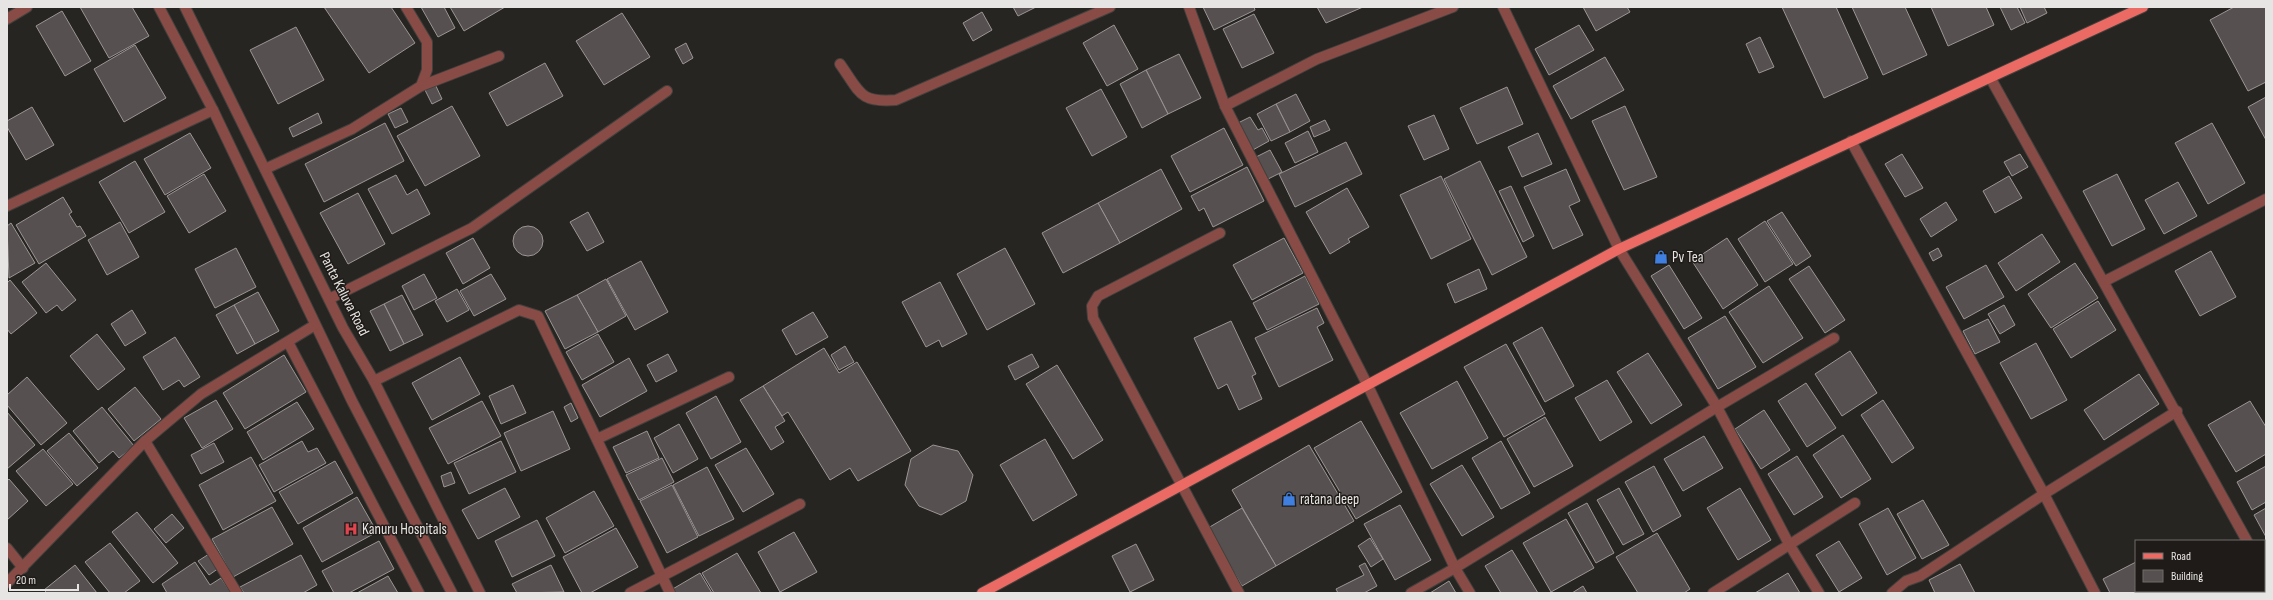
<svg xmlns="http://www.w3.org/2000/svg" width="2273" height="600" font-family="'Sofia Sans Condensed',sans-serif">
<rect width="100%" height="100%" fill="#272522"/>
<!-- building -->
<g fill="#565150" stroke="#9b9695">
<path d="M80,7H132L149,36L109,58Z"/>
<path d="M324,7H391L415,43L369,73Z"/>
<path d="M421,7H444L455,28L438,37Z"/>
<path d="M450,7H505L464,31Z"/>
<path d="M1013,7H1036L1018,16Z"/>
<path d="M1203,7H1254L1255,10L1214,30Z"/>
<path d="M1317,7H1363L1326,23Z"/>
<path d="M1583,7H1627L1630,12L1596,31Z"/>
<path d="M1782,7H1836L1868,78L1824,98Z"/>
<path d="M1852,7H1905L1927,55L1883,75Z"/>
<path d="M1931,7H1986L1994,25L1948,46Z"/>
<path d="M2000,7H2017L2025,23L2011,30Z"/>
<path d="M2020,7H2044L2047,13L2027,23Z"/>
<path d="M2234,7H2266V82L2248,91L2210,20Z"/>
<path d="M62,11L91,61L65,76L36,26Z"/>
<path d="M982,12L992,30L973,41L963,23Z"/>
<path d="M622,13L650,57L604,85L576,41Z"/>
<path d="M1254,14L1274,53L1242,68L1223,29Z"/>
<path d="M1114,25L1138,69L1107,86L1083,43Z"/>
<path d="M1579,25L1594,50L1549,75L1535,49Z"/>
<path d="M296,27L324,80L278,104L250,50Z"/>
<path d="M1760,37L1774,67L1759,73L1746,44Z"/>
<path d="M686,43L693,58L683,64L675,49Z"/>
<path d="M135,45L166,98L124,122L94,69Z"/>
<path d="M1179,54L1201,98L1168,114L1146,70Z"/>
<path d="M1605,57L1624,90L1571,119L1553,86Z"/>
<path d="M545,63L563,96L507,126L489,93Z"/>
<path d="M1146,70L1168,114L1142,128L1120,84Z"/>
<path d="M435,84L442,99L432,104L425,90Z"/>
<path d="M1507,87L1523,124L1477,144L1460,108Z"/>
<path d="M1101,89L1127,137L1092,156L1066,108Z"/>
<path d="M1296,94L1310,121L1290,132L1276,104Z"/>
<path d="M2266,97V140L2248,107Z"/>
<path d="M1276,104L1290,132L1271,141L1257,114Z"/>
<path d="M452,106L480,156L425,186L397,136Z"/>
<path d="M1625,106L1657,177L1624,190L1592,121Z"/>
<path d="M32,107L54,145L26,160L7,127V121Z"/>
<path d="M401,108L408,122L395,128L388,114Z"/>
<path d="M318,113L322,123L293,137L289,128Z"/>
<path d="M1434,115L1449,149L1424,160L1408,126Z"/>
<path d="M1250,117L1258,130L1262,128L1269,141L1251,151L1236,124Z"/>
<path d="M1325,120L1330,130L1314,137L1310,127Z"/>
<path d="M385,123L404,161L324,202L305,164Z"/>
<path d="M2212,123L2245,183L2208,204L2175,143Z"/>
<path d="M1224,128L1243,165L1190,192L1171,156Z"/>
<path d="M1308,131L1318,152L1295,163L1285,143Z"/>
<path d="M190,133L211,168L165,195L144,159Z"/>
<path d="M1538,133L1552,164L1522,177L1508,147Z"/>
<path d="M1346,142L1362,174L1295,207L1279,174Z"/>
<path d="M1270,150L1282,172L1268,179L1256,157Z"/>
<path d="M1902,154L1923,188L1905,197L1885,164Z"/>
<path d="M2020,154L2028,167L2012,176L2004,162Z"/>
<path d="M135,161L165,212L129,233L99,182Z"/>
<path d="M1480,161L1527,257L1492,275L1444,179Z"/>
<path d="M1247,167L1264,201L1213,227L1204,208L1199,211L1191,196Z"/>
<path d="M1161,169L1182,209L1120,243L1098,203Z"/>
<path d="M1566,169L1580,201L1569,206L1583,235L1553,249L1524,187Z"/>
<path d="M204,174L226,211L189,233L167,196Z"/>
<path d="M2117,174L2145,229L2112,246L2083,191Z"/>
<path d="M396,175L407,195L417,189L430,214L392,234L368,189Z"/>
<path d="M1441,176L1471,239L1431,259L1400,195Z"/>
<path d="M2009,176L2022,198L1995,213L1983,191Z"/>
<path d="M2178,182L2197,216L2164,234L2145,200Z"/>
<path d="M1511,186L1534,236L1523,242L1499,191Z"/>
<path d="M1347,188L1369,227L1348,239L1350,242L1330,254L1306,212Z"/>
<path d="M358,193L385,244L348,264L320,213Z"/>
<path d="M63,197L72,212L69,214L77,227L80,226L86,236L39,264L16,225Z"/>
<path d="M1946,202L1957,220L1931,237L1920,219Z"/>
<path d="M1098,203L1120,243L1063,273L1042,233Z"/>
<path d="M588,212L604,242L587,251L570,222Z"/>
<path d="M1782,212L1811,256L1796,266L1767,221Z"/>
<path d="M1765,221L1793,264L1765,282L1738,239Z"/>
<path d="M120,222L139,257L107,275L88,240Z"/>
<path d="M11,223L35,263L9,278L7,226Z"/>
<circle cx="528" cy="241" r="15"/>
<path d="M2042,234L2060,262L2016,291L1998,263Z"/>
<path d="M473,238L490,268L463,284L446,253Z"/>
<path d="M1284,238L1303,273L1252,300L1233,265Z"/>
<path d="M1727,238L1758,285L1723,309L1692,261Z"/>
<path d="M236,248L256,287L215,308L195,269Z"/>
<path d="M1005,248L1035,304L987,330L957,274Z"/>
<path d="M1938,248L1942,256L1933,261L1929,253Z"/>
<path d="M2211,251L2236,297L2200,316L2175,271Z"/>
<path d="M641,261L668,312L635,330L607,279Z"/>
<path d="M46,263L76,300L62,311L57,305L46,313L22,282Z"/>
<path d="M2075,263L2098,298L2051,328L2028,294Z"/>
<path d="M1669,265L1702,318L1684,329L1651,276Z"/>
<path d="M1986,265L2004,297L1964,319L1946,287Z"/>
<path d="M1809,266L1845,320L1825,333L1789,279Z"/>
<path d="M1479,269L1487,289L1455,303L1447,284Z"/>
<path d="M424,274L437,298L414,310L402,286Z"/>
<path d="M491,274L506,299L474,316L460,291Z"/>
<path d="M1305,276L1319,304L1267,330L1253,303Z"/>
<path d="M606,279L626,316L598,332L577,295Z"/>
<path d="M10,280L37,313L11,334L7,329V283Z"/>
<path d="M940,282L967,334L942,347L939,340L926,347L902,302Z"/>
<path d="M1769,286L1803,338L1763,363L1729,312Z"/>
<path d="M457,289L469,310L447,322L435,301Z"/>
<path d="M258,292L279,331L255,344L234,305Z"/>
<path d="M402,295L423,335L404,344L384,304Z"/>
<path d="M577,295L598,332L565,349L545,311Z"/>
<path d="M2098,301L2116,330L2071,358L2053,329Z"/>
<path d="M384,304L404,344L390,351L370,311Z"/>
<path d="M234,305L255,344L237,354L216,315Z"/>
<path d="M2004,305L2015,325L2000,334L1988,314Z"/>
<path d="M1317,308L1324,323L1317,327L1333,360L1279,387L1255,338Z"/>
<path d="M132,310L146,333L125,346L111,324Z"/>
<path d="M813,312L828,337L796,355L782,330Z"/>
<path d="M1725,316L1756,367L1718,389L1688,338Z"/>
<path d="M1988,319L2000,342L1975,354L1963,331Z"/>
<path d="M1231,321L1256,374L1252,376L1262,399L1239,410L1227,384L1218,389L1194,338Z"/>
<path d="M1542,327L1574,386L1545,402L1513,343Z"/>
<path d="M97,334L125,369L98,390L70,356Z"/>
<path d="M598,334L614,362L582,380L566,352Z"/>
<path d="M175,337L200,377L184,387L179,380L163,390L143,357Z"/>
<path d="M2036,343L2067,400L2031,419L2000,363Z"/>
<path d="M1506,344L1545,414L1504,437L1464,367Z"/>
<path d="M845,346L854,362L839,370L831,355Z"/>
<path d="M824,348L839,373L857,362L911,451L858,481L850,468L830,480L788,412L782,416L763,386Z"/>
<path d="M1850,351L1877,393L1842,416L1815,374Z"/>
<path d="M1648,353L1682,405L1651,424L1617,372Z"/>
<path d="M668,354L677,371L656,382L647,365Z"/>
<path d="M1032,354L1039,367L1015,380L1008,366Z"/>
<path d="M284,355L306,392L245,429L223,393Z"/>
<path d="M460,357L480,394L432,420L412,383Z"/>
<path d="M629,358L647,391L600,417L582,385Z"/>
<path d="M1057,365L1103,440L1073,459L1026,384Z"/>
<path d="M2139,374L2159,404L2104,440L2084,410Z"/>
<path d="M27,377L67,423L41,445L7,405V395Z"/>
<path d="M1607,380L1632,422L1600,441L1575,398Z"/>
<path d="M1457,381L1488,438L1432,469L1400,413Z"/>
<path d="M1806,383L1836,428L1807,447L1778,401Z"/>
<path d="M513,385L526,413L501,424L489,396Z"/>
<path d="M763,386L785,421L775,427L784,442L771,450L740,400Z"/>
<path d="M135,387L161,419L134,441L108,409Z"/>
<path d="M716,396L741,442L711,459L686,413Z"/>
<path d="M216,400L233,429L202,448L184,418Z"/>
<path d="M1883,400L1914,448L1892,463L1861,415Z"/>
<path d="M482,401L501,436L448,464L429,428Z"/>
<path d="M2250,401L2266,427V454L2236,472L2208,425Z"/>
<path d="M297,402L314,429L263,460L247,432Z"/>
<path d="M571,403L578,418L571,422L564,407Z"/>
<path d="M102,407L134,446L119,458L113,451L99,463L73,431Z"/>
<path d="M1764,410L1790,450L1761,469L1735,429Z"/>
<path d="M553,411L570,449L521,471L504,433Z"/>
<path d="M7,412L35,445L7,469Z"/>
<path d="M1545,417L1573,466L1534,487L1507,439Z"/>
<path d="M1361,421L1402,492L1356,519L1314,448Z"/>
<path d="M679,424L698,459L673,473L654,438Z"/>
<path d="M647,431L659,458L626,473L613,447Z"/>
<path d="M69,433L98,468L77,486L47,451Z"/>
<path d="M1843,435L1871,479L1841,498L1813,455Z"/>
<path d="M1704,436L1723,468L1683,491L1664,459Z"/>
<path d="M1045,439L1077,495L1033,521L1000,465Z"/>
<path d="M302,441L308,452L317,448L326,463L274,492L259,465Z"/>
<path d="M501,441L516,472L469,494L454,463Z"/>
<path d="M1501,441L1530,493L1501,509L1472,458Z"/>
<path d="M214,443L224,462L201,474L191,455Z"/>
<path d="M933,445L958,451L973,475L966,501L941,515L919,506L905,485L911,459Z"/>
<path d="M1309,445L1354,521L1276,566L1232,490Z"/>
<path d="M746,448L774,494L743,512L715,465Z"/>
<path d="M43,449L73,484L46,506L16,471Z"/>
<path d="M1797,456L1823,497L1794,515L1768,474Z"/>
<path d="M251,457L276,501L223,530L199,485Z"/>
<path d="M662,458L674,482L639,500L626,475Z"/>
<path d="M335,461L353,493L298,524L279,492Z"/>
<path d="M1462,465L1494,517L1462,536L1430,484Z"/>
<path d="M1654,466L1681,516L1653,532L1625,482Z"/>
<path d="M2266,466V502L2252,510L2237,482Z"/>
<path d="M707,467L734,519L699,536L673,485Z"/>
<path d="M451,472L455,483L444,487L441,476Z"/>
<path d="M9,479L28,501L7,520V481Z"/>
<path d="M672,485L698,537L667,553L640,501Z"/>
<path d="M505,488L520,517L478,539L462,510Z"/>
<path d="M1619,488L1644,534L1623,545L1597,500Z"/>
<path d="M1740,488L1771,540L1738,560L1707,508Z"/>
<path d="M594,491L614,526L565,553L546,518Z"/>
<path d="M357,497L377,532L322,562L303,528Z"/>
<path d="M1923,500L1949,545L1922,559L1897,514Z"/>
<path d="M1587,503L1614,553L1596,563L1568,513Z"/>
<path d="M1400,505L1431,560L1395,580L1364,524Z"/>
<path d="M272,507L293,544L233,577L212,539Z"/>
<path d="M1242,508L1276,566L1242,586L1208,528Z"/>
<path d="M1888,508L1916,558L1887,575L1859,524Z"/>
<path d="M2266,508V537L2254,515Z"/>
<path d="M137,512L178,563L153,583L112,532Z"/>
<path d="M172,514L184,528L166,543L154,529Z"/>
<path d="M1566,519L1594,568L1551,592L1523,543Z"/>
<path d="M537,520L555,556L512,577L495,541Z"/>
<path d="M616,528L638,567L590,593H582L563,557Z"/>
<path d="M794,532L817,572L780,592L758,552Z"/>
<path d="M1657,533L1690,589L1684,593H1638L1616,557Z"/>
<path d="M1370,538L1383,559L1371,567L1358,546Z"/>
<path d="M379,541L394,569L349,593H334L322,571Z"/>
<path d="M1839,541L1862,578L1839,592L1816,555Z"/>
<path d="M110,543L140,581L124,593H110L85,562Z"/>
<path d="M1136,544L1154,580L1130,592L1112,556Z"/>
<path d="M1512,550L1538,593H1501L1485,566Z"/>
<path d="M737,553L761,593H714L702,573Z"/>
<path d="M209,554L219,568L209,575L198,561Z"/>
<path d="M301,555L317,585L303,593H244L240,587Z"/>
<path d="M195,562L210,585L221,578L231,593H167L162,584Z"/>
<path d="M2136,562V591H2158L2154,593H2110L2103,579Z"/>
<path d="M1365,563L1377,586L1364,593H1338L1336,589L1364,575L1359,566Z"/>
<path d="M1960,564L1975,593H1935L1929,580Z"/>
<path d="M75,565L97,593H47L44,590Z"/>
<path d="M551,565L564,592L517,593L512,584Z"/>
<path d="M700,573L712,593H673L671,590Z"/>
<path d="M1788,573L1800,593H1755Z"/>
<path d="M388,576L398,593H357Z"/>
<path d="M1449,581L1456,593H1430Z"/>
<path d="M1583,586L1587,593H1572Z"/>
</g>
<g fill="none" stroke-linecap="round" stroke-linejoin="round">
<!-- minor casing -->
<g stroke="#42403d" stroke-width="12">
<g id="minor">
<path d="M159,7L213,110L352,401L452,593"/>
<path d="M185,7L343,328L374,381L480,593"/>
<path d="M406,7L427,42V70L421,86"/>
<path d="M1189,7L1225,106L1368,386L1455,568L1470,593"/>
<path d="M1503,7L1619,249L1717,407L1789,544L1819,593"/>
<path d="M7,19L27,7"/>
<path d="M840,64C860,92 859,103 896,100L1110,7"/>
<path d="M1991,79L2247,541"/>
<path d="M1225,106L1317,59L1453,7"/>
<path d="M1851,141L2044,494L2095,593"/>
<path d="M265,169L352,129L421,86L499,56"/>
<path d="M7,206L213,110"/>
<path d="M1220,233L1098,296L1092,306L1093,318L1239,593"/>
<path d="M2105,281L2266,199"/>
<path d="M329,299L472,228L667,91"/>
<path d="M288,342L419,593"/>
<path d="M374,381L519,310L538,316L670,593"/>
<path d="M597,439L729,377"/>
<path d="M145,441L237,593"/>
<path d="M7,548L23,568"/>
<path d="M2264,572L2266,575"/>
<path d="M7,583L145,441L201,394L315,325"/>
<path d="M630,593L800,504"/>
<path d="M1411,593L1455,568L1717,407L1834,338"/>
<path d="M1713,593L1855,503"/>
<path d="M1892,593L1906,581L1920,576L2044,494L2177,411"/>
</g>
</g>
<!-- major casing -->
<g stroke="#42403d" stroke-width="12">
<path id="major" d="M982,593L1619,249L2143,7"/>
</g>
<!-- minor -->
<use href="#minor" stroke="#894b46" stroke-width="10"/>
<!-- major -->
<use href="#major" stroke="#eb6b64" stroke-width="10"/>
</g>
<!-- icons -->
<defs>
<g id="shop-bare" transform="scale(1.08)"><path d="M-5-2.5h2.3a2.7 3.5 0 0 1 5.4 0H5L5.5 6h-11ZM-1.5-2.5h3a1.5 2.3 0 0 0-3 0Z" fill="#3f7fe0" stroke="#1e1b18" stroke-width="2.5" paint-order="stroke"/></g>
<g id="hospital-bare" transform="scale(1.08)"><path d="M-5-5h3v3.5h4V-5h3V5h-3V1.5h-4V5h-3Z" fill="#e0444e" stroke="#1e1b18" stroke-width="2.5" paint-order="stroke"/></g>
</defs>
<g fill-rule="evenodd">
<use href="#shop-bare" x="1661" y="257"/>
<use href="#shop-bare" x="1289" y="499"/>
<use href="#hospital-bare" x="351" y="529"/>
</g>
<g text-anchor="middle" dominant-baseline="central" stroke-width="3" stroke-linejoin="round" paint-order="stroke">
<!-- poi labels -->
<g font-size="15" fill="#e7e5e3" stroke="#1e1b18" text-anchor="start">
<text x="1672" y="257">Pv Tea</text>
<text x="1300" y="499">ratana deep</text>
<text x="362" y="529">Kanuru Hospitals</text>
</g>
<!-- street labels -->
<g font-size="15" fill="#e7e5e3" stroke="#1e1b18">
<text transform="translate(344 294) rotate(63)">Panta Kaluva Road</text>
</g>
</g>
<!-- border -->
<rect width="2273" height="600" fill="none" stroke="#e7e5e3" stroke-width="16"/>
<!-- legend -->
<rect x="2135" y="540" width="130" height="52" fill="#1e1b18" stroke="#6e6c69"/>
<rect x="2143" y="553" width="20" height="6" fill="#eb6b64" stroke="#6e6c69"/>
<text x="2171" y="560" font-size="12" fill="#e7e5e3">Road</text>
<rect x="2143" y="570" width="20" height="12" fill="#565150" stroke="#6e6c69"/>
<text x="2171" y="580" font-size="12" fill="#e7e5e3">Building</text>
<!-- scale -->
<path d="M10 584v6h68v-6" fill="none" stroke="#e7e5e3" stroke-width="2"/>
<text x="16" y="584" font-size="12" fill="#e7e5e3" stroke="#1e1b18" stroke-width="3" paint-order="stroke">20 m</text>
</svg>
